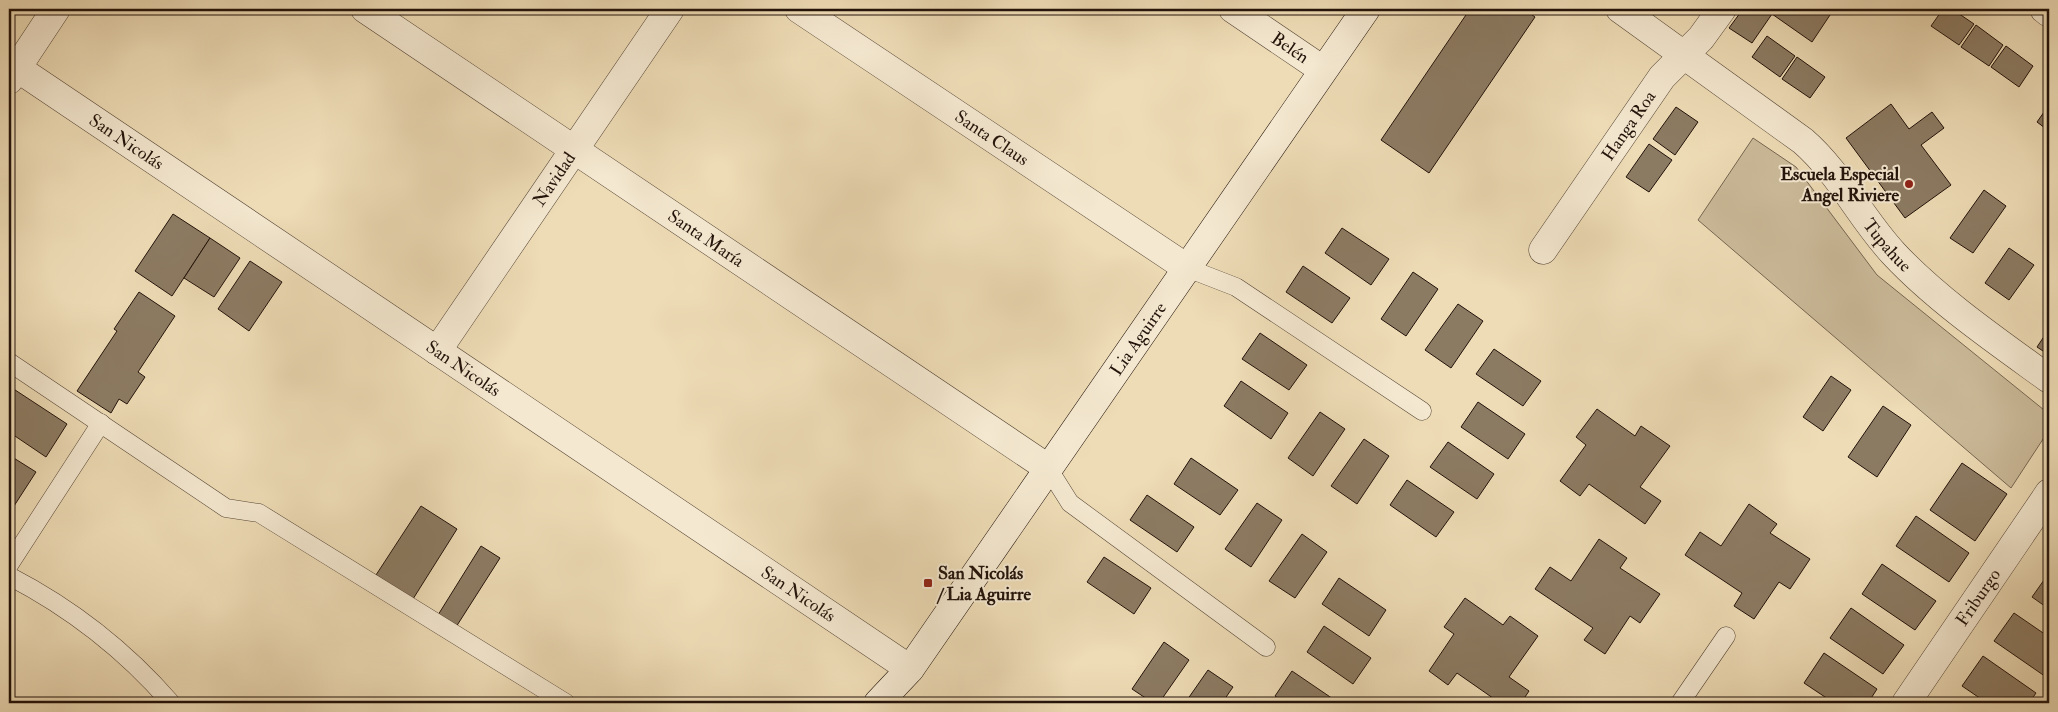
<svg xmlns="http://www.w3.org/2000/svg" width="2058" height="712" font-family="'IM FELL Double Pica',serif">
<rect width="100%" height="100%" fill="#eedcb6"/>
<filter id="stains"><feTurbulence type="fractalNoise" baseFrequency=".004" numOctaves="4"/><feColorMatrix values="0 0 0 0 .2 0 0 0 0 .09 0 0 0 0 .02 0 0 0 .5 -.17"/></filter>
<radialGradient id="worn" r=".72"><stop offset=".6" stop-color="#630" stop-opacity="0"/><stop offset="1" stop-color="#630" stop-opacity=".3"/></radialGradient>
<!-- green -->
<path fill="#cbba99" stroke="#766652" d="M1753,138L1796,167L1877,275L2049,414V430L2011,488L1698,220Z"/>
<!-- building -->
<g fill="#8c7b63" stroke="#22120a">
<path d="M1470,9H1524L1535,17L1429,173L1381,140Z"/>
<path d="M1743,9H1821L1830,15L1812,42L1772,14L1752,43L1729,28Z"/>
<path d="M1943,9H1952L1974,24L1959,45L1931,26Z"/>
<path d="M1976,25L2003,45L1989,66L1961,47Z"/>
<path d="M1767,36L1795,56L1780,77L1752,57Z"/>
<path d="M2006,46L2033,66L2019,87L1991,67Z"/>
<path d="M1797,57L1825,77L1810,98L1782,79Z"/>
<path d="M1891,104L1909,129L1932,112L1944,128L1921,145L1951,185L1905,218L1846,138Z"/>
<path d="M2049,105V131L2037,122Z"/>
<path d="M1676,107L1698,122L1675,155L1653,139Z"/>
<path d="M1649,144L1672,160L1649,192L1626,177Z"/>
<path d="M1984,190L2006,206L1973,253L1950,238Z"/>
<path d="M173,214L210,238L172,296L135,271Z"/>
<path d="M1342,228L1389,259L1371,285L1325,253Z"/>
<path d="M210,238L240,258L214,297L184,278Z"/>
<path d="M2009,248L2034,265L2009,300L1985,283Z"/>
<path d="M250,261L282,282L249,331L218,309Z"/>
<path d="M1303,266L1350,298L1332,323L1286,292Z"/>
<path d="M1413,272L1438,289L1406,336L1381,319Z"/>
<path d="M139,292L175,316L138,372L145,377L127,404L119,399L111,413L77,391L117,331L114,329Z"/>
<path d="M1458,304L1483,321L1451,368L1425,350Z"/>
<path d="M2049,329V355L2037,347Z"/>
<path d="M1260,333L1307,365L1289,390L1242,359Z"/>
<path d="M1494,349L1541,381L1523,406L1476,374Z"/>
<path d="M1831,376L1851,390L1823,431L1803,417Z"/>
<path d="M1241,381L1288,413L1271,439L1224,406Z"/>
<path d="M9,386L67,424L46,457L9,432Z"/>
<path d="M1478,402L1525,434L1508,459L1461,427Z"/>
<path d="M1883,406L1911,425L1877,477L1848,457Z"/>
<path d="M1597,409L1635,436L1641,426L1670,446L1640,487L1661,501L1645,524L1589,484L1580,496L1560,481L1586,445L1576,437Z"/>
<path d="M1320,412L1345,429L1313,476L1288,458Z"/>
<path d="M1364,439L1389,456L1357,504L1331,486Z"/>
<path d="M1448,442L1494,474L1477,499L1430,467Z"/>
<path d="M9,455L36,472L14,506L9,502Z"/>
<path d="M1191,458L1238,490L1220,515L1174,484Z"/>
<path d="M1962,463L2007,494L1975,541L1930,510Z"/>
<path d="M1407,480L1454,512L1436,537L1390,505Z"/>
<path d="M1147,495L1194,527L1177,552L1130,520Z"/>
<path d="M1257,503L1282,520L1251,567L1225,549Z"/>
<path d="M1749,504L1777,524L1770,533L1810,559L1790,589L1779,582L1754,619L1734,606L1742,593L1685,555L1700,532L1721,546Z"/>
<path d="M421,506L457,529L413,599L376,575Z"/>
<path d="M1916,516L1969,553L1949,582L1896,546Z"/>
<path d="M1302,534L1327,552L1295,598L1269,581Z"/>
<path d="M1599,539L1627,558L1620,568L1660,594L1640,623L1630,616L1605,654L1584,640L1593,628L1535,589L1550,567L1571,581Z"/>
<path d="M481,546L500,558L456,627L438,615Z"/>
<path d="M1104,557L1151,588L1134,614L1087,582Z"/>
<path d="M1882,564L1936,601L1915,630L1862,594Z"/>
<path d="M2049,573V609L2032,597Z"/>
<path d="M1339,578L1386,610L1369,636L1322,604Z"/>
<path d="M1465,598L1503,625L1510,616L1538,636L1509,677L1529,691L1521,703H1500L1457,673L1448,685L1429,671L1454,634L1444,627Z"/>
<path d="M1851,608L1904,645L1883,674L1830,638Z"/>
<path d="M2014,613L2049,637V679L1994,641Z"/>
<path d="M1324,626L1371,658L1353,684L1307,652Z"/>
<path d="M1164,642L1189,660L1159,703H1153L1132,689Z"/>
<path d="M1824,653L1877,689L1868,703H1834L1804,683Z"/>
<path d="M1983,656L2036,693L2029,703H1987L1962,686Z"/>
<path d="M1208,670L1233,687L1222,703H1185Z"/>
<path d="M1292,671L1339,703H1286L1275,696Z"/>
</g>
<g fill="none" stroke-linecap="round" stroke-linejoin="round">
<!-- service casing -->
<g stroke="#554435" stroke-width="19">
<g id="service">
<path d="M1187,268L1236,287L1422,411"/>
<path d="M9,362L226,508L259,513L566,703"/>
<path d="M1048,468L1070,503L1266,647"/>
<path d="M9,565L101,423"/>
<path d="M9,576C71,608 125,650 171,703"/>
<path d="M1680,703L1726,636"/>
</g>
</g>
<!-- minor casing -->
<g stroke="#554435" stroke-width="29">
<g id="minor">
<path id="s1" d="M365,9L1048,468"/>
<path id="s2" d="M799,9L1187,268"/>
<path id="s3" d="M1233,9L1323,70"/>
<path id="s4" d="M1620,9L1803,141C1840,173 1861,219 1894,254C1937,300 1998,342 2049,379"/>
<path id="s5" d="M17,68L910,669"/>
<path d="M9,80L56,9"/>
<path id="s6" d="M1543,250L1662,77L1701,38L1722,9"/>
<path id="s7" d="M437,351L670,9"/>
<path id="s8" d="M1906,703L2049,493"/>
</g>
</g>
<!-- tertiary casing -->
<g stroke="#554435" stroke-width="29">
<path id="tertiary" d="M2044,9L2049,13"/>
</g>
<!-- secondary casing -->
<g stroke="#22120a" stroke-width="29">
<g id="secondary">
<path id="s9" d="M878,703L910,669L1366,9"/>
</g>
</g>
<!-- service -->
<use href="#service" stroke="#f4e8d0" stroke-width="18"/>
<!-- minor -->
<use href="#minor" stroke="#f4e8d0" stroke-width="28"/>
<!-- tertiary -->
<use href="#tertiary" stroke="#f4e8d0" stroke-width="28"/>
<!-- secondary -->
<use href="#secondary" stroke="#f4e8d0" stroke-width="28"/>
</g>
<!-- markers -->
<g fill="#8f2418" stroke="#f4e8d0" stroke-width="2">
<circle cx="1909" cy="184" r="5"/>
<rect x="923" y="578" width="10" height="10" rx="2.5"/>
</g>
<g text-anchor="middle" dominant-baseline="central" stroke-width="4" stroke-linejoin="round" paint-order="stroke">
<!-- street labels -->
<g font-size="18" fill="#22120a" stroke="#f4e8d0">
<text stroke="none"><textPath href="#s3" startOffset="69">Belén</textPath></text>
<text stroke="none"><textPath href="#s6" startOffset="151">Hanga Roa</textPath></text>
<text stroke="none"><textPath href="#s2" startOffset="232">Santa Claus</textPath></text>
<text stroke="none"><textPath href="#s5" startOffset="132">San Nicolás</textPath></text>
<text stroke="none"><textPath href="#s7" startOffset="208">Navidad</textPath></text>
<text stroke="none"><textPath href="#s1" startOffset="411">Santa María</textPath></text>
<text stroke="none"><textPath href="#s4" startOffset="360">Tupahue</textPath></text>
<text stroke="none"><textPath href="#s9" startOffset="448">Lia Aguirre</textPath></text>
<text stroke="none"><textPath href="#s5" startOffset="538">San Nicolás</textPath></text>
<text stroke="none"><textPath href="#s5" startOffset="942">San Nicolás</textPath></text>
<text stroke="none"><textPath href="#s8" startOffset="128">Friburgo</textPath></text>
</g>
<!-- poi labels -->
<g font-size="18" font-weight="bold" fill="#22120a" stroke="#f4e8d0" text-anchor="end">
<text x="1899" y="174">Escuela Especial<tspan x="1899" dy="21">Angel Riviere</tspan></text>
<text x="938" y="573" text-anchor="start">San Nicolás<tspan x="938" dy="21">/ Lia Aguirre</tspan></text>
</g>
</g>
<!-- margin -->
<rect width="2058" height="712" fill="none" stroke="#eedcb6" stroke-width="30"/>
<rect x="10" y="10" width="2038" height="692" fill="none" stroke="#22120a" stroke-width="2.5"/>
<rect x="15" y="15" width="2028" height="682" fill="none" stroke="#22120a"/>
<rect width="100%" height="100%" filter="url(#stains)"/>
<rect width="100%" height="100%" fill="url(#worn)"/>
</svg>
